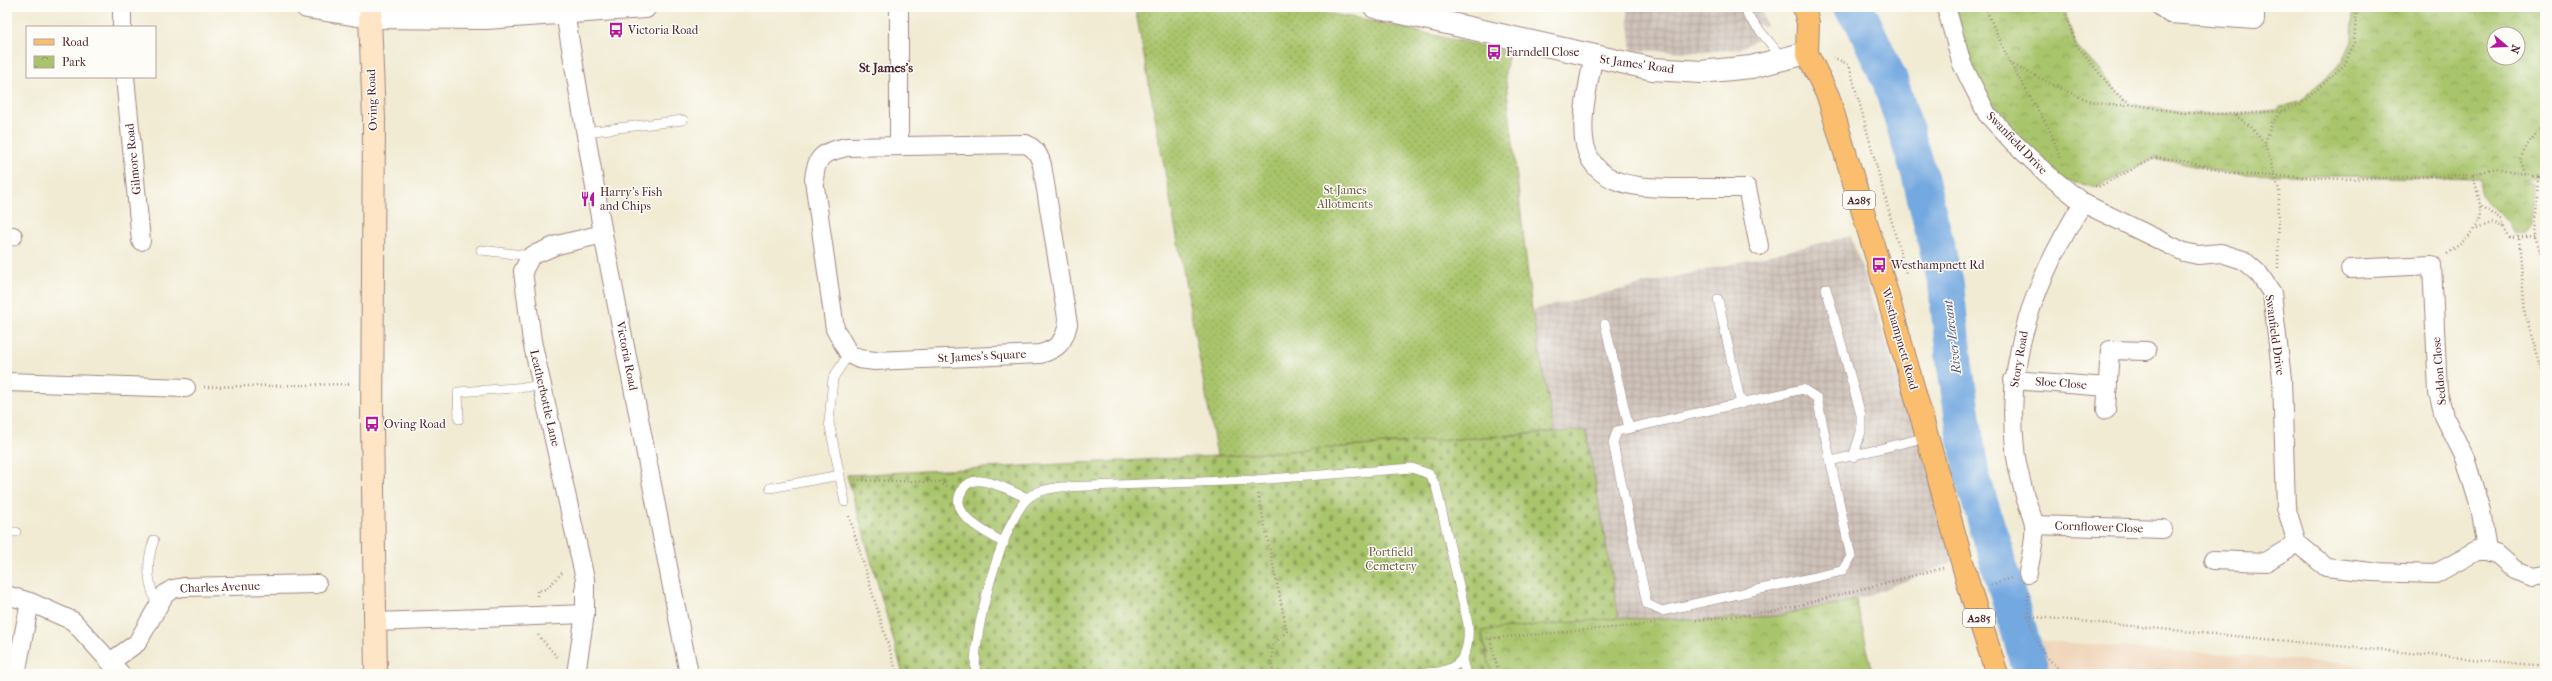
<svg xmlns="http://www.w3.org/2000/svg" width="2552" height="681" font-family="'IM FELL French Canon',serif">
<defs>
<pattern id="industrial-grid" width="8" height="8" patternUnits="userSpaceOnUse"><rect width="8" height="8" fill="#cec2b9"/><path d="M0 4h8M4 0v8" fill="none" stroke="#b2a69f"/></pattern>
<pattern id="cemetery-stones" width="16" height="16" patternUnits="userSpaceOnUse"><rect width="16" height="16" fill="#a9c56c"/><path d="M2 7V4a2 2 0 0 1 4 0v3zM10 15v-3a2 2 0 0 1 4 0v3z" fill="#8c9f59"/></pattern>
<pattern id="park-crowns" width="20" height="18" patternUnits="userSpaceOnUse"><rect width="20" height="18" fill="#a9c56c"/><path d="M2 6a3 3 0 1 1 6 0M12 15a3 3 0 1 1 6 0" fill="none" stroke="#8c9f59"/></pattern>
<pattern id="garden-dots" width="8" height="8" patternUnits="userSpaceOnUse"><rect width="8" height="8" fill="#a9c56c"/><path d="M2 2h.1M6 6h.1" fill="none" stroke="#8c9f59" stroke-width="1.8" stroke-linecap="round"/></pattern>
</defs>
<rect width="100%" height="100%" fill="#fdfcf7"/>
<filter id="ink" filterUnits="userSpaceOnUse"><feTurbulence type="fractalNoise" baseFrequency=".025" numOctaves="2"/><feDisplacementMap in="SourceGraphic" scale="8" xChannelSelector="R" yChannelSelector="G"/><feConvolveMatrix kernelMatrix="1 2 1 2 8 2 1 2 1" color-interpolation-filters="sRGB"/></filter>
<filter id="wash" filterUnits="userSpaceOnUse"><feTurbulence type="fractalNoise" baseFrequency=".012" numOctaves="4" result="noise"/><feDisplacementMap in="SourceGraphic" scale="16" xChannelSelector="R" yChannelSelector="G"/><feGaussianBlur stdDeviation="0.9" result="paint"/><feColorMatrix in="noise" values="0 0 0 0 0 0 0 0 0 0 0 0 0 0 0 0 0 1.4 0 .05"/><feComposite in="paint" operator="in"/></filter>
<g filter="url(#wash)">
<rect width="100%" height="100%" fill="#f1ebd3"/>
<!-- built -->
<path fill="#f0d6bc" d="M2041,640L2071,643L2476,674H2050Z"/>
<!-- industrial -->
<g fill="url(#industrial-grid)">
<path d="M1627,7H1761L1766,26L1751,24L1756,40L1740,49L1702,52L1632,50Z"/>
<path d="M1851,236L1959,560L1856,600L1775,616L1706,620L1619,618L1586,430L1554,432L1532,310Z"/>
</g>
<!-- cemetery -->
<path fill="url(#cemetery-stones)" stroke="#7a724c" d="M1586,430L1619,618L1481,631L1492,674H903L847,475L1217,456Z"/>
<!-- park -->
<g fill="url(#park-crowns)" stroke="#7a724c" fill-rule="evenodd">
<path d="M1956,7H2063L2076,45L2130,104L2183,113L2236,114L2278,111L2280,107L2300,102L2343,61L2352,41L2353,7H2545V179L2522,180L2532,183V225L2526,233L2515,234C2511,228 2507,221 2502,216C2490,205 2477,197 2481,179L2233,174L2155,158L2098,187L2061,180L1995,110L1971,66ZM2494,34H2518V58H2494Z"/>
<path d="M1856,600L1873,674H1492L1481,631L1619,618L1706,620L1775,616Z"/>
</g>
<!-- garden -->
<path fill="url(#garden-dots)" stroke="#7a724c" d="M1135,7H1290L1362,19L1509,52L1505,73L1532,310L1554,432L1217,456Z"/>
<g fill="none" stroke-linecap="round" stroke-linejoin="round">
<!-- river -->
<path stroke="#73a8e0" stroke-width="36" d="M1851,7L1862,20L1890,81L1919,173L1946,285L1954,360L1971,473L2032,674"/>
</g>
</g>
<g filter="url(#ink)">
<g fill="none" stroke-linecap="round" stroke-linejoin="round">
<!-- service casing -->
<g stroke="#9e857f" stroke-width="10">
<g id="service">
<path d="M1746,7L1748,16L1783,59"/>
<path d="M586,132L683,120"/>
<path d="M481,250L531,256"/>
<path d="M1826,288L1861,415V432L1853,457"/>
<path d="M1718,299L1741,404"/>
<path d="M1605,324L1629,428"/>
<path d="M1803,389L1817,398L1851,557L1842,571L1662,611L1647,604L1613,443L1617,431Z"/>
<path d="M459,419L458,392L542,386"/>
<path d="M1831,461L1927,437"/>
<path d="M770,488L840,475"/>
<path d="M845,502L829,422L833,378L849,354"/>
<path d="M7,532H16"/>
<path d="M154,540C145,565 148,582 157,606"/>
<path d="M1004,543C988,533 945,514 963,489C967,483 974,480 981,481C997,482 1014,493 1028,498"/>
<path d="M1462,660L1466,674"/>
<path d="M976,674C970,639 1002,523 1027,499C1036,490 1050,489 1061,487L1255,480L1412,468L1429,474L1436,486L1468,624C1469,640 1468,660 1451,668C1447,670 1440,671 1438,674"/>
<path d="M1414,674L1438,672"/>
</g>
</g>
<!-- minor casing -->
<g stroke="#9e857f" stroke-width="20">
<g id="minor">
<path d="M122,7V27"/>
<path d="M1946,7L1962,64L1987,114L2013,142L2047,174L2083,203L2184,252L2198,255L2221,253L2243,260L2259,274L2272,293L2282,379L2286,507L2297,543L2326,567L2372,572L2435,574L2477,551H2487L2498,555L2515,570L2534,577L2545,575"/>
<path d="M2161,7L2170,14L2255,20V7"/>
<path d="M565,13L603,234L689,674"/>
<path d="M1593,58C1589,84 1581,112 1584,139C1590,189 1644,188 1683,188C1704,188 1726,188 1747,188L1759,246"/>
<path d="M125,77L141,241"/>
<path d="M1026,144C1036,149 1039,155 1042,165L1068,324C1064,342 1058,349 1040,354L875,361L859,359L849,354L835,329L814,180C816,155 823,153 846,147Z"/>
<path d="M899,146V7"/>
<path d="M7,237L13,236"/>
<path d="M2350,269L2432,265L2438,392L2444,416L2465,458L2481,511L2487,551"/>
<path d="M2013,380L2108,387"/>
<path d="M7,382L186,388"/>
<path d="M2106,410L2110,350L2147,351"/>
<path d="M2034,525L2163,529"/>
<path d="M2213,560L2266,562L2297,543"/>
<path d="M2028,573C2030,558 2036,539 2034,525C2033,515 2027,505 2025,496C2021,481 2016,464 2015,448C2005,355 2035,281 2083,203"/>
<path d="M7,595L30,602L73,621L121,674"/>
<path d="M376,622L585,614"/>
<path d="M110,662L137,643L165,594L173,589L184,587L317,584"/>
<path d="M16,674L30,602"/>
<path d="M576,674L585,614V579L532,341L523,271L531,256L557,245L603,234"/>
</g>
</g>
<!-- tertiary casing -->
<g stroke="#9e857f" stroke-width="24">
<g id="tertiary">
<path d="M307,7L370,17L486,18L645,7"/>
<path d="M1375,7L1653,69L1701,72L1751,67L1807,53"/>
</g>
</g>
<!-- secondary casing -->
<g stroke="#9e857f" stroke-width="24">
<path id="secondary" d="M372,7L370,17L374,120L372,424L376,674"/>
</g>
<!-- primary casing -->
<g stroke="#9e857f" stroke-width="24">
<path id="primary" d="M1804,7L1808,23L1807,53L1828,96L1879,265L1970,590L1997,674"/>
</g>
<!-- path -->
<g stroke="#9e857f" stroke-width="2.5" stroke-dasharray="1 3" stroke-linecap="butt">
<path d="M1985,7L2010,63L2050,130L2060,158"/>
<path d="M2063,7L2076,45L2114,91L2130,104L2183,113L2234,114L2281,111L2300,105L2345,64L2354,42L2357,7"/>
<path d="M1833,57L1849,65L1906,274"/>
<path d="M2010,63C2043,78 2093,112 2129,104"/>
<path d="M2235,115L2251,127L2264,143"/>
<path d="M2525,174L2520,159L2526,147L2545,122"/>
<path d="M2538,177L2535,236L2545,267"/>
<path d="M2095,186L2098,187L2155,158L2180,160L2233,174L2344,179L2473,175L2496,168L2538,177L2545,174"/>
<path d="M2481,206L2501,220L2511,238L2535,236"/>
<path d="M2477,229L2491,223L2504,227"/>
<path d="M2519,239L2525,314L2545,379"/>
<path d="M2447,254C2485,226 2485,219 2473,175"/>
<path d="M2278,268L2279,190L2265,143L2272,123L2281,111"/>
<path d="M204,387L351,384"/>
<path d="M855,480L939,482L949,488"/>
<path d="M1258,494L1287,631L1272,646L1273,674"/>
<path d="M849,516L897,674"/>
<path d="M1991,585L2011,578"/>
<path d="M2028,591C2027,627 2036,652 2065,674"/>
<path d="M537,596V591L546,589L563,572"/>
<path d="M2027,616L2545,666"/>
<path d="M1696,620L1773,612L1943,568"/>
<path d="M538,635L558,658"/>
<path d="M1483,639L1655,624"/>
<path d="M1490,639L1499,674"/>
<path d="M2126,674C2142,668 2159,668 2177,674"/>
</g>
<!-- service -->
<use href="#service" stroke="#fff" stroke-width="9"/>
<!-- minor -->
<use href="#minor" stroke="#fff" stroke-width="18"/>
<!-- tertiary -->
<use href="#tertiary" stroke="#fff" stroke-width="22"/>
<!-- secondary -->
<use href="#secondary" stroke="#fde5c5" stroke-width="22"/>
<!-- primary -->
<use href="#primary" stroke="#fabe6e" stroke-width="22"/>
</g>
</g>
<!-- icons -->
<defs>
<g id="bus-bare" transform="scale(1.2)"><path d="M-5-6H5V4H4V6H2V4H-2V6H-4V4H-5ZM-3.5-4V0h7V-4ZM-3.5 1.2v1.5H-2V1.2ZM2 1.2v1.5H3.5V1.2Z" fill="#b5179e" stroke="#fdfcf7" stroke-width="2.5" paint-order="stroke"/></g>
<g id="restaurant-bare" transform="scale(1.2)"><path d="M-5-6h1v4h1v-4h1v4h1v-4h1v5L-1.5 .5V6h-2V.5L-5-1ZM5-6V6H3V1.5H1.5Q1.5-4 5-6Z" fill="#b5179e" stroke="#fdfcf7" stroke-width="2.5" paint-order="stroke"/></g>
</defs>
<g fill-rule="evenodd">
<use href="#bus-bare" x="616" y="30"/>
<use href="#bus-bare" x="1494" y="52"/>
<use href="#restaurant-bare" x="588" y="199"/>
<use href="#bus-bare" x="1879" y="265"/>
<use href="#bus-bare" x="372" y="424"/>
</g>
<g text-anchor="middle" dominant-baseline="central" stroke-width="3" stroke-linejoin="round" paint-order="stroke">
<!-- shield labels -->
<g fill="#fdfcf7" stroke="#806168" stroke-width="1">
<rect x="1843" y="191" width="32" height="18" rx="3"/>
<rect x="1963" y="609" width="32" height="18" rx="3"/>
</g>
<g font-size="11" font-weight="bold" fill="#4a1f2b">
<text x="1859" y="200">A285</text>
<text x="1979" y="618">A285</text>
</g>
<!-- poi labels -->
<g font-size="12" fill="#4a1f2b" stroke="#fdfcf7" text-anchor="start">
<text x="628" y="30">Victoria Road</text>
<text x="1506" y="52">Farndell Close</text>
<text x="600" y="192">Harry's Fish<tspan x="600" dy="14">and Chips</tspan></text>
<text x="1891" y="265">Westhampnett Rd</text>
<text x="384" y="424">Oving Road</text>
</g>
<!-- street labels -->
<g font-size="12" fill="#4a1f2b" stroke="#fdfcf7">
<text transform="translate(1637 64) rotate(8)">St James' Road</text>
<text transform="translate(372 100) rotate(-92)">Oving Road</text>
<text transform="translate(2017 143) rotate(46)">Swanfield Drive</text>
<text transform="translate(133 159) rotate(-96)">Gilmore Road</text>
<text transform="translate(2275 335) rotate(82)">Swanfield Drive</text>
<text transform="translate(1900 339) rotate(74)">Westhampnett Road</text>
<text transform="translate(627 356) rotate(79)">Victoria Road</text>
<text transform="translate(982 356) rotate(-3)">St James's Square</text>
<text transform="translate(2019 359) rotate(-80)">Story Road</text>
<text transform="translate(2439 371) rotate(-95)">Seddon Close</text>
<text transform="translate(2061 383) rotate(4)">Sloe Close</text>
<text transform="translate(545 398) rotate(77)">Leatherbottle Lane</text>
<text transform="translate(2099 527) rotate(2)">Cornflower Close</text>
<text transform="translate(220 587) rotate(-2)">Charles Avenue</text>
</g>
<!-- park labels -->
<g font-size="12" fill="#6b5942" stroke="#fdfcf7">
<text x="1345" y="190">St James<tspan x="1345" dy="14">Allotments</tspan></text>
<text x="1391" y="552">Portfield<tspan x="1391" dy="14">Cemetery</tspan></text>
</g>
<!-- neighbourhood labels -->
<g font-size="13" font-weight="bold" fill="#4a1f2b" stroke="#fdfcf7">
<text x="886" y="67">St James's</text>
</g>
<!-- water labels -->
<g font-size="13" font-style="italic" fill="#5a5673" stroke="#fdfcf7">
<text transform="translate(1952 337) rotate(-97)">River Lavant</text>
</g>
</g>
<!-- margin -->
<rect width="2552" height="681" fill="none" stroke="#fdfcf7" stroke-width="24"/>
<!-- legend -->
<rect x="26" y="26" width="130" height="52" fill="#fdfcf7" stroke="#b5a4a5"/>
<rect x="34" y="39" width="20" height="6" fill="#fabe6e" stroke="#b5a4a5"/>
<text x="62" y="46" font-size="12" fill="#4a1f2b">Road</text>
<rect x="34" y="56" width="20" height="12" fill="url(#park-crowns)" stroke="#b5a4a5"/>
<text x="62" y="66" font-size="12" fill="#4a1f2b">Park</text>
<!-- north arrow -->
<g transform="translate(2506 46) rotate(109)"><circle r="19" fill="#fdfcf7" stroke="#b5a4a5"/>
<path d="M0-3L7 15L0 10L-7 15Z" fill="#b5179e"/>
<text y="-6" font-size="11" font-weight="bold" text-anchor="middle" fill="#4a1f2b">N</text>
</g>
</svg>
